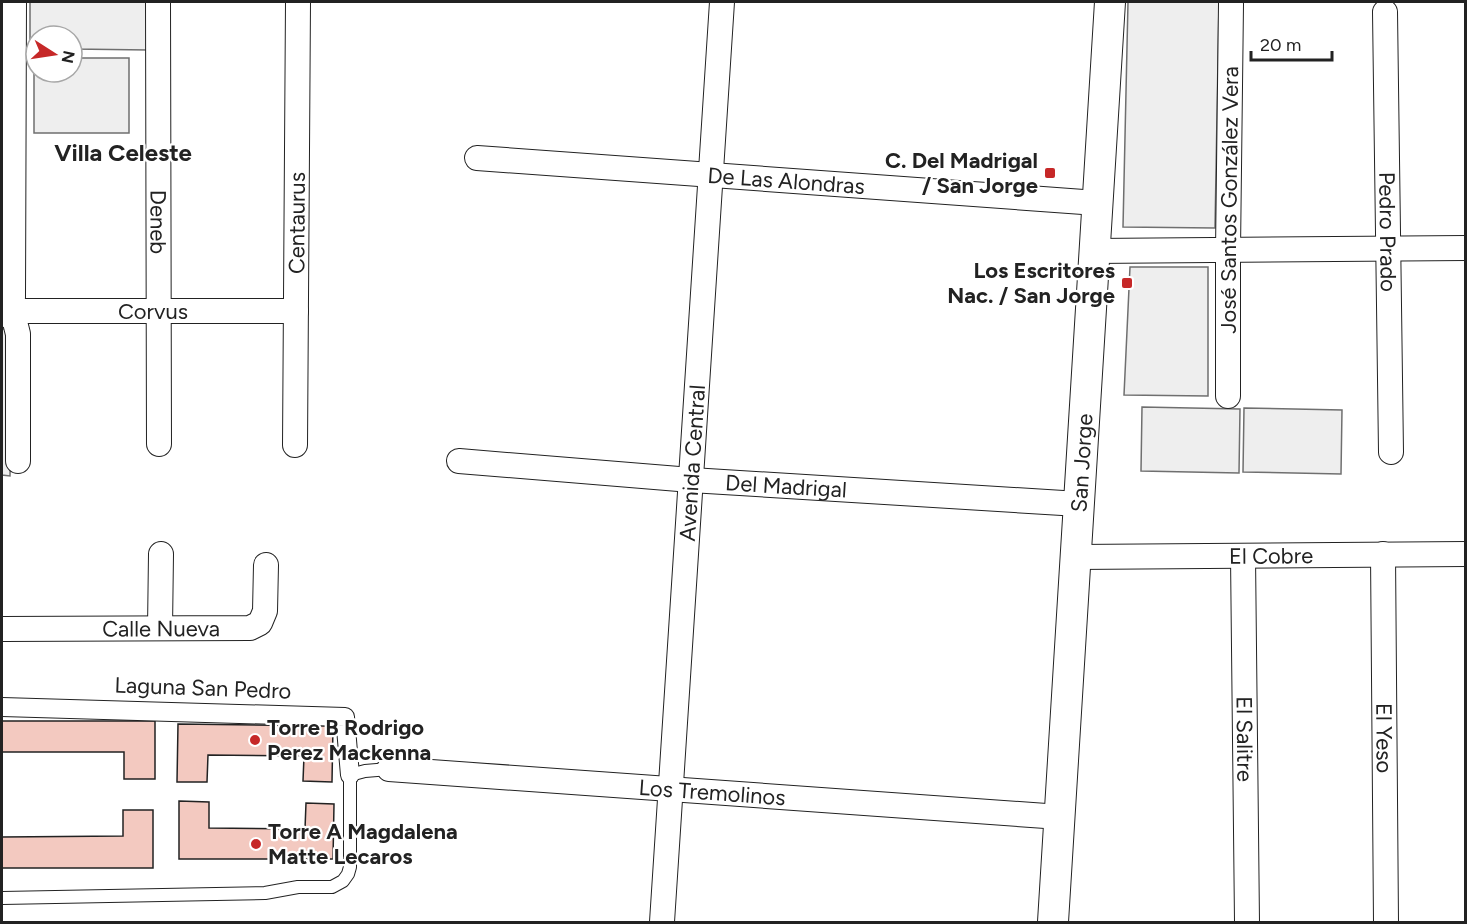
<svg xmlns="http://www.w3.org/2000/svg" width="1467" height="924" font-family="Figtree,sans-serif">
<rect width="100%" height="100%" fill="#fff"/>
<!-- green -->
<g fill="#eee" stroke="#6f6f6f" stroke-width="1.5">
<path d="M30,2H149V50L72,49V36H36V49H30Z"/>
<path d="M1128,2H1219L1215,228L1123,227Z"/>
<path d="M34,58H36V72H72V58H129V133H34Z"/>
<path d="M1130,267H1208V396L1124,395Z"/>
<path d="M2,329H12L10,476L2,475Z"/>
<path d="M1142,407L1240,409L1239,473L1141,471Z"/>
<path d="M1244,408L1342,410L1341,474L1243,472Z"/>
</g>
<!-- building -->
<g fill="#f3c9c0" stroke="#222" stroke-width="1.5">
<path d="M2,721H155V779H124V752H2Z"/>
<path d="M178,724L333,726L332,782L303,781L304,756L208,755L207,782H177Z"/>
<path d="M179,801L209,802V828L305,829L306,803L334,804L333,859H179Z"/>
<path d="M123,810H153V868H2V837L123,836Z"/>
</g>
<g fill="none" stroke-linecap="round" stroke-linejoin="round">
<!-- service casing -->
<g stroke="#222" stroke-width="14">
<path id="service" d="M2,898L265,893L298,887H332L343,881L348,874L350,867V775L365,771L389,769"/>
</g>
<!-- pedestrian casing -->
<g stroke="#222" stroke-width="20">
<path id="pedestrian" d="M2,707L345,717L350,775"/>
</g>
<!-- minor casing -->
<g stroke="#222" stroke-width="26">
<g id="minor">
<path id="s1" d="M158,2L159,444"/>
<path id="s2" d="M1385,12L1391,452"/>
<path id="s3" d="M477,158L1097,203"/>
<path d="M1094,251L1466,248"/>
<path id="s4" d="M9,311H296"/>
<path d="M9,311L14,318L18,334V461"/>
<path d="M2,315C10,311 13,306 13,297L14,2"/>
<path id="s5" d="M1228,396V250L1231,4"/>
<path id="s6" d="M295,445L298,2"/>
<path id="s7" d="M459,461L691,480L1079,504"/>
<path id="s8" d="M1383,554L1386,922"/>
<path id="s9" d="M1243,556L1247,922"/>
<path id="s10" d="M1076,557L1466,554"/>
<path d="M160,628L161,554"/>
<path id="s11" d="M2,629L250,628L260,623L265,611L266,565"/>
<path id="s12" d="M389,769L1060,817"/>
<path id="s13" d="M662,922L722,2"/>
</g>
</g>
<!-- tertiary casing -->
<g stroke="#222" stroke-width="32">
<g id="tertiary">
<path id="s14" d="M1053,922L1110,2"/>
</g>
</g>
<!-- service -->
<use href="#service" stroke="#fff" stroke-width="12"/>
<!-- pedestrian -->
<use href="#pedestrian" stroke="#fff" stroke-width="18"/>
<!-- minor -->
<use href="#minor" stroke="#fff" stroke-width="24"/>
<!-- tertiary -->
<use href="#tertiary" stroke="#fff" stroke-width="30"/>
</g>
<!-- markers -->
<g fill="#c62828" stroke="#fff" stroke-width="2">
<rect x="1044" y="167" width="12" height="12" rx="3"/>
<rect x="1121" y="277" width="12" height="12" rx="3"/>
<circle cx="255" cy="740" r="6"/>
<circle cx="256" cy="844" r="6"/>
</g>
<g text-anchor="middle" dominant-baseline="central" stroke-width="4.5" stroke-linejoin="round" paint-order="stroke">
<!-- poi labels -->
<g font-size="22" font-weight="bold" fill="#222" stroke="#fff" text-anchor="end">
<text x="1038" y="160">C. Del Madrigal<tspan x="1038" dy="25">/ San Jorge</tspan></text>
<text x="1115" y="270">Los Escritores<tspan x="1115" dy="25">Nac. / San Jorge</tspan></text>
<text x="267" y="727" text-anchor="start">Torre B Rodrigo<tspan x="267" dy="25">Perez Mackenna</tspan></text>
<text x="268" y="831" text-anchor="start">Torre A Magdalena<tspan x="268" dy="25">Matte Lecaros</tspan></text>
</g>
<!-- street labels -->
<g font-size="22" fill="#222" stroke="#fff">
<text stroke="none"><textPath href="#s3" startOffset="310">De Las Alondras</textPath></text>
<text stroke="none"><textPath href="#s5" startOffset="196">José Santos González Vera</textPath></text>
<text stroke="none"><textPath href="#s1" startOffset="220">Deneb</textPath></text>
<text stroke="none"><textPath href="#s6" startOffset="222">Centaurus</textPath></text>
<text stroke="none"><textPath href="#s2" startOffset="220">Pedro Prado</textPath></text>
<text stroke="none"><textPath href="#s4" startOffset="144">Corvus</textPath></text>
<text stroke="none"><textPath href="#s13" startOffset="460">Avenida Central</textPath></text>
<text stroke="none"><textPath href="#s14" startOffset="460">San Jorge</textPath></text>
<text stroke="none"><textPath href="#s7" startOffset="328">Del Madrigal</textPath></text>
<text stroke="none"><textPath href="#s10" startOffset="195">El Cobre</textPath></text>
<text stroke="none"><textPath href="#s11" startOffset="159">Calle Nueva</textPath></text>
<text transform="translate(203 688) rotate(2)">Laguna San Pedro</text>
<text stroke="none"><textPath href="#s8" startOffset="184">El Yeso</textPath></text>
<text stroke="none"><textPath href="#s9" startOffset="183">El Salitre</textPath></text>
<text stroke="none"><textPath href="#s12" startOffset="324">Los Tremolinos</textPath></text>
</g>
<!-- neighbourhood labels -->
<g font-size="24" font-weight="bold" fill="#222" stroke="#fff">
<text x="123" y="152">Villa Celeste</text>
</g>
</g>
<!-- border -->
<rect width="1467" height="924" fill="none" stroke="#222222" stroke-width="6"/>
<!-- north arrow -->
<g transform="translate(54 54) rotate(102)"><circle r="28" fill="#ffffff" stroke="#a7a7a7" stroke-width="1.5"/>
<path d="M0-4.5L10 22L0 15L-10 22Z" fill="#c62828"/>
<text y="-9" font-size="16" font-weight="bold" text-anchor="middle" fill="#222222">N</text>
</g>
<!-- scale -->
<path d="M1251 51v9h81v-9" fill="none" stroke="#222222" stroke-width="3"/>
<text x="1260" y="51" font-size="18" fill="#222222" stroke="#ffffff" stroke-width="4.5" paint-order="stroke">20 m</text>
</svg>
